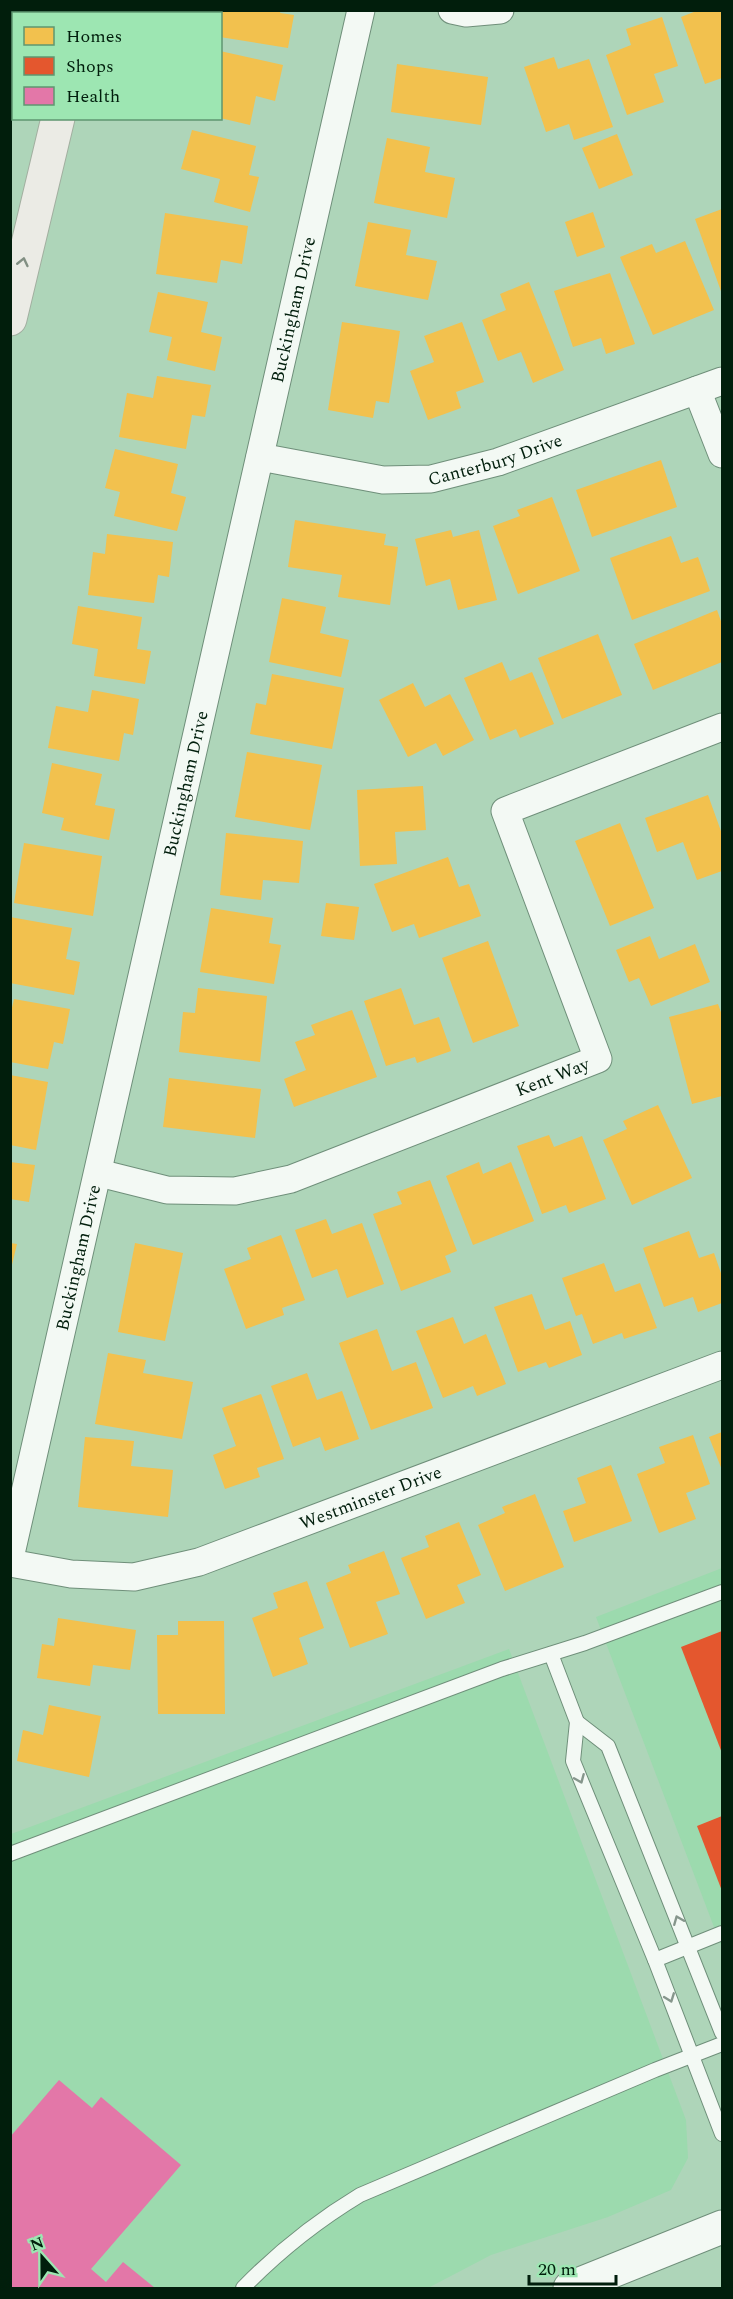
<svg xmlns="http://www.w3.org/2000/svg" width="733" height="2299" font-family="Spectral,serif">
<rect width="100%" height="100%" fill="#aed5b9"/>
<!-- built -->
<g fill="#9cdaae">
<path d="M722,1568V1948L596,1617Z"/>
<path d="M509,1649L686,2120L688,2158L671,2190L608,2217L491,2255L428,2288H11V1834Z"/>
</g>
<!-- homes -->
<g fill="#f2c14e">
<path d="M215,10H281L280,13L294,15L288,48L220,37V14H214Z"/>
<path d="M699,10H722V78L705,84L681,17Z"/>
<path d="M662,17L678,66L654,74L664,102L627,115L606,55L631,45L626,29Z"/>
<path d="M220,51L283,65L275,101L256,96L250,125L220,118Z"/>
<path d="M554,57L558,69L589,59L613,127L574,140L569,124L546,132L524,67Z"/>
<path d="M397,64L488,77L481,125L391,112Z"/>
<path d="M192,130L256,146L249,175L259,177L250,212L214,202L220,179L181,169Z"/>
<path d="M617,134L633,175L599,189L582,148Z"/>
<path d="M387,138L430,147L425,172L455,178L447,218L374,203Z"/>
<path d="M722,209V294L695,219Z"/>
<path d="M593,212L605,247L577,257L565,222Z"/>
<path d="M165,213L248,226L242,264L221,260L217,283L156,274Z"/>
<path d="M368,222L411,230L406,255L437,261L428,300L355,286Z"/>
<path d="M685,241L714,310L653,335L620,257L652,244L656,253Z"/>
<path d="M610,273L635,344L606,354L601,338L573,347L554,291Z"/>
<path d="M529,282L564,370L533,383L521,352L498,361L482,320L506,310L500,294Z"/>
<path d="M158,292L208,302L201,332L222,337L215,371L167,360L172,337L149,332Z"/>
<path d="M342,322L400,331L389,403L376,401L373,418L328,410Z"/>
<path d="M462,322L484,382L456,392L461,408L428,420L410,371L434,362L424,336Z"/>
<path d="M157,376L211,385L205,417L192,415L186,449L119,437L127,393L153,398Z"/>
<path d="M115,449L178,464L171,493L186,497L177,531L114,516L120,492L105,488Z"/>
<path d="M661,460L677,507L592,537L576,490Z"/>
<path d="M552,497L580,571L518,594L493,526L520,516L517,510Z"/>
<path d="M295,520L386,534L384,545L398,547L390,605L338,597L342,575L288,567Z"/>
<path d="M451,530L453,537L479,530L497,600L458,610L450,579L426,586L415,539Z"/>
<path d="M107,534L173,542L169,577L158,575L154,603L88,595L93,552L105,554Z"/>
<path d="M671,536L681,563L698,557L710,591L632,620L610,558Z"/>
<path d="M282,598L326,607L320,633L349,640L341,677L269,662Z"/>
<path d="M78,606L142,617L137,649L151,651L145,684L94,676L98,649L72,644Z"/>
<path d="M717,610L722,624V662L653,690L634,644Z"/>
<path d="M598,634L622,695L562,719L538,658Z"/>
<path d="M502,662L510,681L532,672L554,724L520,738L516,729L490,740L464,678Z"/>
<path d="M272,674L344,688L332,749L250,734L256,703L266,705Z"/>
<path d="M413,683L425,707L450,694L474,740L443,756L436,743L408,757L379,700Z"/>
<path d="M92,690L139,699L133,735L124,733L119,761L48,748L56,706L88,712Z"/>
<path d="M247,752L322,765L310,830L235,817Z"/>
<path d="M52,763L102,774L95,805L115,809L109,840L61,830L64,818L42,813Z"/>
<path d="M423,786L426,830L395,832L397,864L360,866L357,790Z"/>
<path d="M708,795L722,834V871L697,880L683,842L657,852L645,818Z"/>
<path d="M620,823L654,908L610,926L575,841Z"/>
<path d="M226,833L303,841L299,883L263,880L261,900L220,895Z"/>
<path d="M24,843L102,856L93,916L14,903Z"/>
<path d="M448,857L459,887L469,884L481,916L419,938L414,924L392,932L374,884Z"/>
<path d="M326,903L359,907L354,940L321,936Z"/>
<path d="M211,908L273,918L269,943L281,945L274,984L200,972Z"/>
<path d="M10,917L72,928L66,959L80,962L74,995L10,983Z"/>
<path d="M650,936L659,959L695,944L710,982L651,1006L639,978L629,982L616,950Z"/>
<path d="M488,941L519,1026L473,1043L442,958Z"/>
<path d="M198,988L267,996L260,1062L179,1052L183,1012L195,1013Z"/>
<path d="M401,988L414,1025L439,1017L451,1051L417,1063L415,1057L386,1066L364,1001Z"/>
<path d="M14,999L70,1009L63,1044L54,1042L48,1069L10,1062V1016Z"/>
<path d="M718,1004L722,1015V1096L692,1104L669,1017Z"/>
<path d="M352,1010L377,1077L294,1107L284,1079L306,1070L295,1042L315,1035L311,1025Z"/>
<path d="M10,1075L48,1082L36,1150L10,1145Z"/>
<path d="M169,1078L261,1089L255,1138L163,1127Z"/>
<path d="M658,1105L692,1178L632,1205L603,1140L627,1129L623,1121Z"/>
<path d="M549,1135L554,1147L582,1136L606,1199L569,1213L566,1205L542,1214L517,1146Z"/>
<path d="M10,1162L35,1165L29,1202L10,1199Z"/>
<path d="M479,1162L483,1174L511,1162L534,1221L473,1245L446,1176Z"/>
<path d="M430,1180L457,1251L445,1256L451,1272L401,1291L373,1214L402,1204L397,1192Z"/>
<path d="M326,1219L332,1234L362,1223L384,1284L347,1298L337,1269L312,1278L295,1230Z"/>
<path d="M689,1231L699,1258L714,1253L722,1276V1303L698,1312L693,1297L664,1307L643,1248Z"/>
<path d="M281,1235L305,1300L282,1308L284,1315L246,1329L224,1269L251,1259L247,1248Z"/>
<path d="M10,1243L17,1244L11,1269H10Z"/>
<path d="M135,1243L183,1253L165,1341L118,1332Z"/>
<path d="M604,1263L615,1292L640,1283L657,1328L624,1339L622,1333L593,1344L582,1314L576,1316L562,1278Z"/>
<path d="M532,1294L545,1330L570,1321L582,1355L549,1368L546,1362L518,1372L494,1307Z"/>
<path d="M453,1317L464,1344L486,1334L506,1384L477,1396L473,1386L443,1398L416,1331Z"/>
<path d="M377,1329L392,1371L416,1362L433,1408L371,1430L339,1343Z"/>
<path d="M108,1353L146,1360L143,1373L193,1382L182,1439L95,1424Z"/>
<path d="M307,1373L317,1400L342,1391L359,1439L325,1451L320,1437L293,1447L271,1386Z"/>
<path d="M261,1394L284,1459L257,1468L260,1477L225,1489L213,1455L236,1446L222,1408Z"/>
<path d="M722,1432V1470L709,1437Z"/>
<path d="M693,1435L710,1484L686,1493L696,1519L659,1533L637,1474L665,1463L659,1447Z"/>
<path d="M85,1437L134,1441L131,1466L173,1470L168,1517L78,1507Z"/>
<path d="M611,1465L632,1521L574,1542L563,1511L586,1503L577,1478Z"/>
<path d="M535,1494L564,1567L505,1591L478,1525L505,1513L502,1507Z"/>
<path d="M459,1522L481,1575L457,1585L465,1603L426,1619L401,1558L429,1547L425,1536Z"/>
<path d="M384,1551L400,1594L376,1602L388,1634L350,1648L326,1583L351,1573L348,1565Z"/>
<path d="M307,1581L324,1628L299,1638L308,1664L273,1677L252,1618L278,1608L273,1593Z"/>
<path d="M58,1618L136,1630L130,1670L93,1665L90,1686L37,1678L42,1644L54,1646Z"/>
<path d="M178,1621H224L225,1714H158L157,1635H178Z"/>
<path d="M49,1705L101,1716L89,1777L17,1761L23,1730L43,1735Z"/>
</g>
<!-- shops -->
<g fill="#e4572e">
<path d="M722,1631V1753L681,1647Z"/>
<path d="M722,1816V1891L697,1826Z"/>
</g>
<!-- health -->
<path fill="#e377a8" d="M59,2080L92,2108L101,2097L181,2165L91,2269L106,2282L123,2262L155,2288H10V2137Z"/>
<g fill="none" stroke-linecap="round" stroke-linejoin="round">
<!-- service casing -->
<g stroke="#6f8f7a" stroke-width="16">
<g id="service">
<path d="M551,1654L577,1722L573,1761L655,1960L722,2134"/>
<path d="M577,1722L608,1746L722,2033"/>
<path d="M10,1854L502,1669L585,1643L722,1592"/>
<path d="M655,1960L722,1933"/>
<path d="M243,2288C278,2252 317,2221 360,2195L655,2070L722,2044"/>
</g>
</g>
<!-- minor casing -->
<g stroke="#6f8f7a" stroke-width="29">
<g id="minor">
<path d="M452,10L466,13L500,10"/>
<path d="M697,390L722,454"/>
<path id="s1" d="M260,457L383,480L431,479L498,462L722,381"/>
<path id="s2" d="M99,1173L167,1190L235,1191L291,1179L598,1059L505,811L722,727"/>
<path id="s3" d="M10,1558L361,10"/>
<path id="s4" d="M10,1563L71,1574L134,1577L199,1562L722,1365"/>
</g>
</g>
<!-- tertiary casing -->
<g stroke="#6f8f7a" stroke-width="35">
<path id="tertiary" d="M570,2288L722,2227"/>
</g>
<!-- motorway casing -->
<g stroke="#a2afa0" stroke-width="35">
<g id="motorway">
<path d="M84,14L85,10"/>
<path d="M10,319L58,118"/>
</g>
</g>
<!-- service -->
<use href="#service" stroke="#f3f9f4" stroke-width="14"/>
<!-- minor -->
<use href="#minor" stroke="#f3f9f4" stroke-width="27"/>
<!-- tertiary -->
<use href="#tertiary" stroke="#f3f9f4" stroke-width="33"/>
<!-- motorway -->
<use href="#motorway" stroke="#ebebe5" stroke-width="33"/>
</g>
<!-- one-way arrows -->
<defs><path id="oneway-chevron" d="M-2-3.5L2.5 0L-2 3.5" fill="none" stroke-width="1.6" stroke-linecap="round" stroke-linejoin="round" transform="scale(1.5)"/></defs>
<use stroke="#828f83" href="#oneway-chevron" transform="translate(23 262) rotate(-77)"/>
<g stroke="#86968c">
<use href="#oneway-chevron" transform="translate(580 1779) rotate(67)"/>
<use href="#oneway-chevron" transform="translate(678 1920) rotate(-112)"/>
<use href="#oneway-chevron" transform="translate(670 1998) rotate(69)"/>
</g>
<g text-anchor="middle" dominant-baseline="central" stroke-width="6" stroke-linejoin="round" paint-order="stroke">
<!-- street labels -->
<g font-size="18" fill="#011e0c" stroke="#9de6b2">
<text stroke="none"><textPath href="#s3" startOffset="1280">Buckingham Drive</textPath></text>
<text stroke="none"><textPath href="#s1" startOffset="240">Canterbury Drive</textPath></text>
<text stroke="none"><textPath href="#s3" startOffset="794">Buckingham Drive</textPath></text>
<text stroke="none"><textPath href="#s2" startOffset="476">Kent Way</textPath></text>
<text stroke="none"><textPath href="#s3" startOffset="308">Buckingham Drive</textPath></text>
<text stroke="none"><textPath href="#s4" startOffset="375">Westminster Drive</textPath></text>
</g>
</g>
<!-- border -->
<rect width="733" height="2299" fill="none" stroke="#011e0c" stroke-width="24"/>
<!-- legend -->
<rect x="12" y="12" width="210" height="108" fill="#9de6b2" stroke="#5f9670" stroke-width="1.5"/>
<rect x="24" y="27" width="30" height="18" fill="#f2c14e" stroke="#5f9670" stroke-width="1.5"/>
<text x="66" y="42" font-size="18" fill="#011e0c">Homes</text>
<rect x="24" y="57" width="30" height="18" fill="#e4572e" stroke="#5f9670" stroke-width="1.5"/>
<text x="66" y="72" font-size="18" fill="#011e0c">Shops</text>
<rect x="24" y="87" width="30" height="18" fill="#e377a8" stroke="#5f9670" stroke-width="1.5"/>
<text x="66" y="102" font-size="18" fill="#011e0c">Health</text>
<!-- north arrow -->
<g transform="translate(42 2257) rotate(339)" stroke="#9de6b2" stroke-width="4.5" paint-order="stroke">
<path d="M0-4.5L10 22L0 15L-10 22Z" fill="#011e0c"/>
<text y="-9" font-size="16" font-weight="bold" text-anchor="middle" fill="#011e0c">N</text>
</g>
<!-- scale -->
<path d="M529 2275v9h87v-9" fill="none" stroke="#011e0c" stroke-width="3"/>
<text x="538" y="2275" font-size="18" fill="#011e0c" stroke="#9de6b2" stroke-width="4.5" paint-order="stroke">20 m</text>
</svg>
